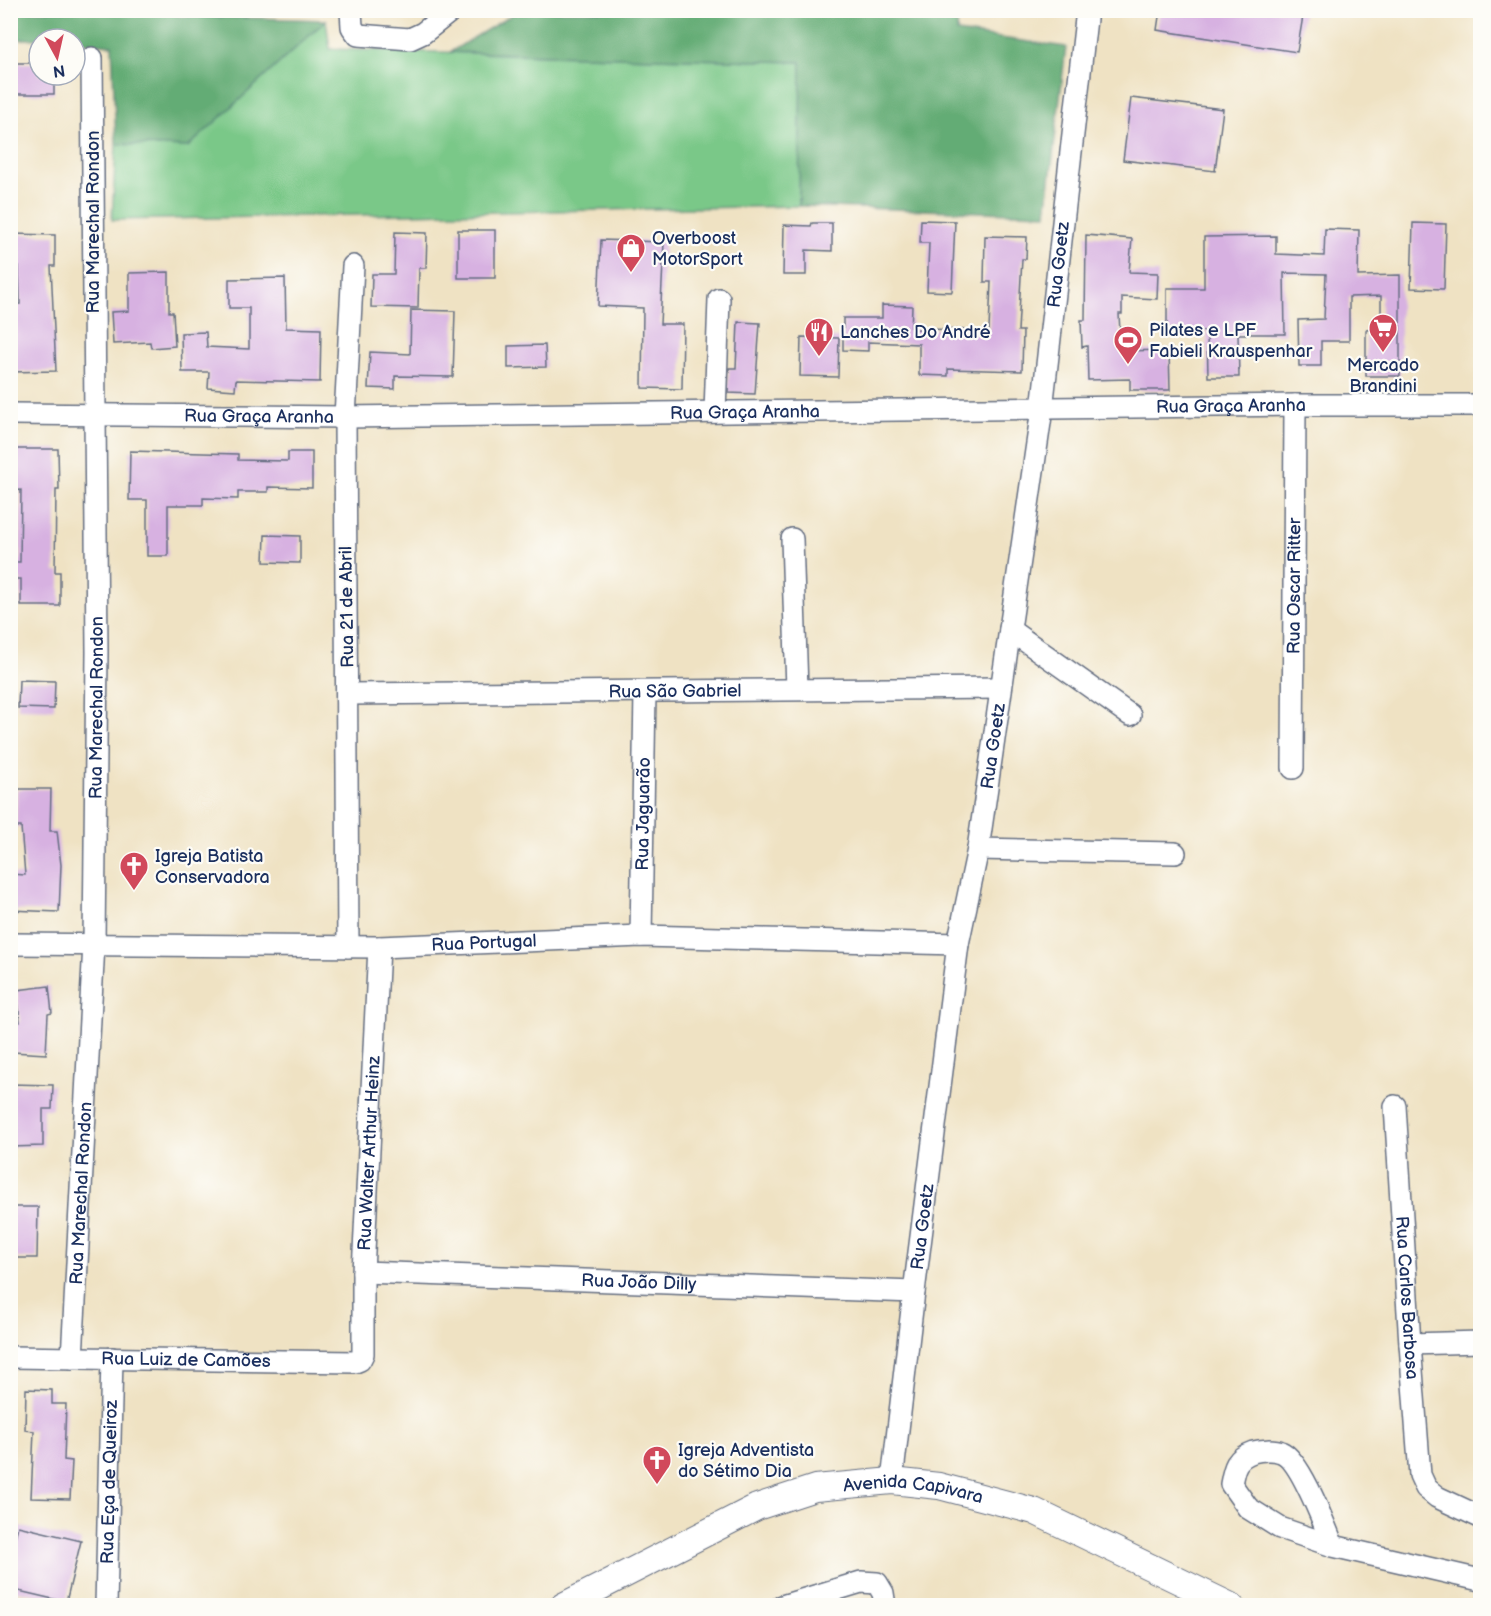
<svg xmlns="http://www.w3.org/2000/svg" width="1491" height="1616" font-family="'Balsamiq Sans',sans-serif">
<rect width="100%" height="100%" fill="#fdfcf7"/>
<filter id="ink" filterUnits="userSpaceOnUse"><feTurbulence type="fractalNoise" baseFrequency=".0167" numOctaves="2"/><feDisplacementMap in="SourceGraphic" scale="12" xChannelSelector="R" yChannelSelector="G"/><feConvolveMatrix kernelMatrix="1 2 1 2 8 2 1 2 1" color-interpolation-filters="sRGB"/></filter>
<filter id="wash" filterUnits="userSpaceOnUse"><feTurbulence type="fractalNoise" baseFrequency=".008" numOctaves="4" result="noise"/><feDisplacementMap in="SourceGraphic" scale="24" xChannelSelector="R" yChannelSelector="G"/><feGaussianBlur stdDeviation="1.35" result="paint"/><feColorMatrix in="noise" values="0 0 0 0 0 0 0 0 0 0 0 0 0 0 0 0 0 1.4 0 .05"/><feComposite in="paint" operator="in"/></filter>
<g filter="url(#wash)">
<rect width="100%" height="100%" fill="#efe2c3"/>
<!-- green -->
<path fill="#7ac888" stroke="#4a7c73" stroke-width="1.5" d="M326,20L330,49L801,62L799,206L112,220L116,144L188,147Z"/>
<!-- forest -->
<g fill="#63ac74" stroke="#3f6e69" stroke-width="1.5">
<path d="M173,10L178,16L326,20L188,147L116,144L112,45L75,42V39H11V11Z"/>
<path d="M518,11H958L957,32L1066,47L1046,214L799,206L801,62L450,52Z"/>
</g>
<g id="blocks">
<!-- building -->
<g fill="#d7b1e1">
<path d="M1160,10H1304L1297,52L1157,30Z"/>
<path d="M12,63H39V75H54V94H12Z"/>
<path d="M1131,98L1223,109L1215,171L1123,160Z"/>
<path d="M921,220L955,221L952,292L927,291L929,243H920Z"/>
<path d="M812,223H832V251L806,250V275H783L784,225L811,226Z"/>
<path d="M1413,223L1446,224L1444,289L1411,288Z"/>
<path d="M1325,229L1359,230L1358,276L1400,275V376H1366V330L1381,329V296L1349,297V341H1321V366H1299L1298,320L1324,319L1326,274L1284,273L1285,334H1238L1239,377H1208L1207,331H1167V288H1204V237L1276,236V254L1324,256Z"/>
<rect x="458" y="230" width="37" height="48"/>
<path d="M395,232L427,233L426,268H419L418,308L371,307L372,274H394Z"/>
<path d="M10,234L55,235V266H51L56,371L10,372V305L20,304L19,266H10Z"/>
<path d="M1086,235L1132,239L1129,272L1158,273L1157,299L1122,297V314H1119L1121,351L1169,350L1170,390H1130V379L1088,380L1087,346L1082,347L1081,320H1085Z"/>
<path d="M985,236L1027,237L1026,259H1022L1018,331H1023L1022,371L948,369V376L919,375V344L868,342V351L843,350V318H882V305L912,306L911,329L989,330L991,282H984Z"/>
<path d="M601,240L664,242L660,324H683L682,389L642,388L643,308L598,306Z"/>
<path d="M169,272V312H173L175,346L151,348L150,342L113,344L111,312L129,311V273Z"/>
<path d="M285,278L286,328L321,329L320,382L236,380L235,390L208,388L209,372H182L181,333L206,332L207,347L249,349V308H229V279Z"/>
<path d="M411,310L455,311L453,377L395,376V389L368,388L370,352L410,354Z"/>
<path d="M738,322L760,323L755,394L728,393L729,368H736Z"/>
<path d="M801,337L839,338L838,377L800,376Z"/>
<path d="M545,345L546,367L508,368V346Z"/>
<path d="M10,449H58L59,490H56L55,572H60V606H21V579H10V562H20L21,490L10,491Z"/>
<path d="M130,451L238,454V460L288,461V452H312V488L268,487V492H238V499L203,498V505H168V556H147V500H129Z"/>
<path d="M265,535L300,536V563L264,562Z"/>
<path d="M19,680L55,681L54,709L18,708Z"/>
<path d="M17,789H51L50,831H57L61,865L59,912L10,910V874L25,875L21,827H16Z"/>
<path d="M49,986L52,1013L48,1014L46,1054L12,1052L14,1022H20L17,990Z"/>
<path d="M10,1084L53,1085L52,1109H43V1146L10,1147Z"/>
<path d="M10,1207H38L37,1258H10Z"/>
<path d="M26,1389L52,1390V1404H66L64,1460L72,1461L70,1499L31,1498L34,1431L25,1430Z"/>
<path d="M18,1526L81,1541L66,1602L10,1589V1557Z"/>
</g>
</g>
</g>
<g filter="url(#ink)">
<use href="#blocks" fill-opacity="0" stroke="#656e81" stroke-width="1.5"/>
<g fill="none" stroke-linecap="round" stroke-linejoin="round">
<!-- minor casing -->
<g stroke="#656e81" stroke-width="24">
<g id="minor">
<path d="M351,10L352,27L358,35L410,39L423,33L452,10"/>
<path d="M715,412L719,299"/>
<path id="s1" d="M10,414L345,417L1295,405H1480"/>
<path d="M792,539L797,689"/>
<path d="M1010,630L1130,715"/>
<path id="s2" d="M348,694L1001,688"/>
<path id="s3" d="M1293,768L1295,405"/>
<path d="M978,849L1175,853"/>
<path id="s4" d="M641,936L645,692"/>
<path id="s5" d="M10,944L379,947L641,936L958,944"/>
<path d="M348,947L345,417L353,266"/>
<path id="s6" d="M1395,1106L1410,1344L1420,1475L1426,1488L1437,1497L1480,1517"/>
<path id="s7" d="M363,1272L914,1292"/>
<path d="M1410,1344L1480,1342"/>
<path id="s8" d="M10,1357L355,1362L360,1360L363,1354V1272L379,947"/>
<path id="s9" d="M72,1358L94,944L97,652L92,58"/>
<path id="s10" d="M892,1481L914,1292L958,944L978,849L1042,409L1087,10"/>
<path d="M1333,1546C1325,1526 1300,1459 1281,1452C1274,1449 1260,1450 1253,1452C1236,1458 1234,1467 1231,1484L1248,1508L1280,1528L1333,1546L1480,1580"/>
<path id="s11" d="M106,1606L112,1358"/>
<path d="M782,1606L861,1582L877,1583L883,1593L885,1606"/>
</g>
</g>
<!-- major casing -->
<g stroke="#656e81" stroke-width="28">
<g id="major">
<path id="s12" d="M563,1606L757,1507L815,1488L892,1481L939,1486L1034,1511L1231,1606"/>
</g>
</g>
<!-- minor -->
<use href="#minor" stroke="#fff" stroke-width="21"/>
<!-- major -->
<use href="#major" stroke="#fff" stroke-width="26"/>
</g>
</g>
<!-- icons -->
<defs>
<g id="shop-pin" transform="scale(1.5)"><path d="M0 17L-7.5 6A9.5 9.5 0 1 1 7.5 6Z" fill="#d1495b" stroke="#fdfcf7"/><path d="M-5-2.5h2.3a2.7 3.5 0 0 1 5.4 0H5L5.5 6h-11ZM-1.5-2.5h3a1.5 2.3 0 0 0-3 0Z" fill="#fff"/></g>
<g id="supermarket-pin" transform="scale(1.5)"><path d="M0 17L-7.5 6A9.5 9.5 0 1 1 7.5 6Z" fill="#d1495b" stroke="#fdfcf7"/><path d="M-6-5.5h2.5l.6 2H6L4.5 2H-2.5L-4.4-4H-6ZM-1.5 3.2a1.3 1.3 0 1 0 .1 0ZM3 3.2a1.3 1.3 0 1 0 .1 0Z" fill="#fff"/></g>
<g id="restaurant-pin" transform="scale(1.5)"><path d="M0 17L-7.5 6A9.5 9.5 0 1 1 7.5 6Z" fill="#d1495b" stroke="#fdfcf7"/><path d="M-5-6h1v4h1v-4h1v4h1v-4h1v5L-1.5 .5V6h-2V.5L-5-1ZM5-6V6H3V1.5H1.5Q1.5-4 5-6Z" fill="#fff"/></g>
<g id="stadium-pin" transform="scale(1.5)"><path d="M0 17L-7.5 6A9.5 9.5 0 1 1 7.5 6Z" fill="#d1495b" stroke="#fdfcf7"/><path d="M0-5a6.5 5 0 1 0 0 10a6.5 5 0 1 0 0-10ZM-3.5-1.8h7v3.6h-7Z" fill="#fff"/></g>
<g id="church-pin" transform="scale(1.5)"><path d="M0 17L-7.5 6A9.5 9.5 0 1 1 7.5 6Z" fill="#d1495b" stroke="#fdfcf7"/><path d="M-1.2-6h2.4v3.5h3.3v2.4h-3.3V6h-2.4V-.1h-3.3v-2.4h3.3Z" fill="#fff"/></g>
</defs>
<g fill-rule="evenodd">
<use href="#shop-pin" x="631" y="248"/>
<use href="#supermarket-pin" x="1383" y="328"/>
<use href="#restaurant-pin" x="819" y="332"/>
<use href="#stadium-pin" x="1128" y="340"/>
<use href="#church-pin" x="134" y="866"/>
<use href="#church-pin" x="657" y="1460"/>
</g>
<g text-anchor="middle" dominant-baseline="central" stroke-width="4.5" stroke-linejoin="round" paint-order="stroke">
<!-- street labels -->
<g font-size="18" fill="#1b2f5e" stroke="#fdfcf7">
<text transform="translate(93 222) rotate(-90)">Rua Marechal Rondon</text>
<text stroke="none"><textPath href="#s10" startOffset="1228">Rua Goetz</textPath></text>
<text stroke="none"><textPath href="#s1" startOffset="1221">Rua Graça Aranha</textPath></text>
<text stroke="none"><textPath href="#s1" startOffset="735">Rua Graça Aranha</textPath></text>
<text stroke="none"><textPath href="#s1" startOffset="249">Rua Graça Aranha</textPath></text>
<text stroke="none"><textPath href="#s3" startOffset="182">Rua Oscar Ritter</textPath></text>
<text transform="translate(347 607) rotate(-91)">Rua 21 de Abril</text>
<text stroke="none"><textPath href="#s2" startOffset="327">Rua São Gabriel</textPath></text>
<text stroke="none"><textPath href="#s9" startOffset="651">Rua Marechal Rondon</textPath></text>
<text stroke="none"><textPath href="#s10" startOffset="742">Rua Goetz</textPath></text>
<text stroke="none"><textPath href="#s4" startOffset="122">Rua Jaguarão</textPath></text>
<text stroke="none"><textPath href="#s5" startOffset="474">Rua Portugal</textPath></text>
<text stroke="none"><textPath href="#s8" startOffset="558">Rua Walter Arthur Heinz</textPath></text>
<text stroke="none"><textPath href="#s9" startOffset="165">Rua Marechal Rondon</textPath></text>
<text stroke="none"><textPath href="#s10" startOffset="256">Rua Goetz</textPath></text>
<text stroke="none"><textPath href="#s7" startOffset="276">Rua João Dilly</textPath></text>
<text stroke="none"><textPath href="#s6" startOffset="192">Rua Carlos Barbosa</textPath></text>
<text stroke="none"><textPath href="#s8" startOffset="176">Rua Luiz de Camões</textPath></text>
<text stroke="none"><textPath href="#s11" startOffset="124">Rua Eça de Queiroz</textPath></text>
<text stroke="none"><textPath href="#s12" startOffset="378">Avenida Capivara</textPath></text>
</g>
<!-- poi labels -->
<g font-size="18" fill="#1b2f5e" stroke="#fdfcf7" text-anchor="start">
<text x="652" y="238">Overboost<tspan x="652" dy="21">MotorSport</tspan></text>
<text x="1149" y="330">Pilates e LPF<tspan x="1149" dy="21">Fabieli Krauspenhar</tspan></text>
<text x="840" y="332">Lanches Do André</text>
<text x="1383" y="365" text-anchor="middle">Mercado<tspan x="1383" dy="21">Brandini</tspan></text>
<text x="155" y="856">Igreja Batista<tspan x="155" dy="21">Conservadora</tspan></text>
<text x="678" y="1450">Igreja Adventista<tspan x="678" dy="21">do Sétimo Dia</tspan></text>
</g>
</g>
<!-- margin -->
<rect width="1491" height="1616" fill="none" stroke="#fdfcf7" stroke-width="36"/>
<!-- north arrow -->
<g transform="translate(57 57) rotate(172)"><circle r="28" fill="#fdfcf7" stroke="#a3aaba" stroke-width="1.5"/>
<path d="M0-4.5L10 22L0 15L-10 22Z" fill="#d1495b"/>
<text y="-9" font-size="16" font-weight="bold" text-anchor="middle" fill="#1b2f5e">N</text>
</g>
</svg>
